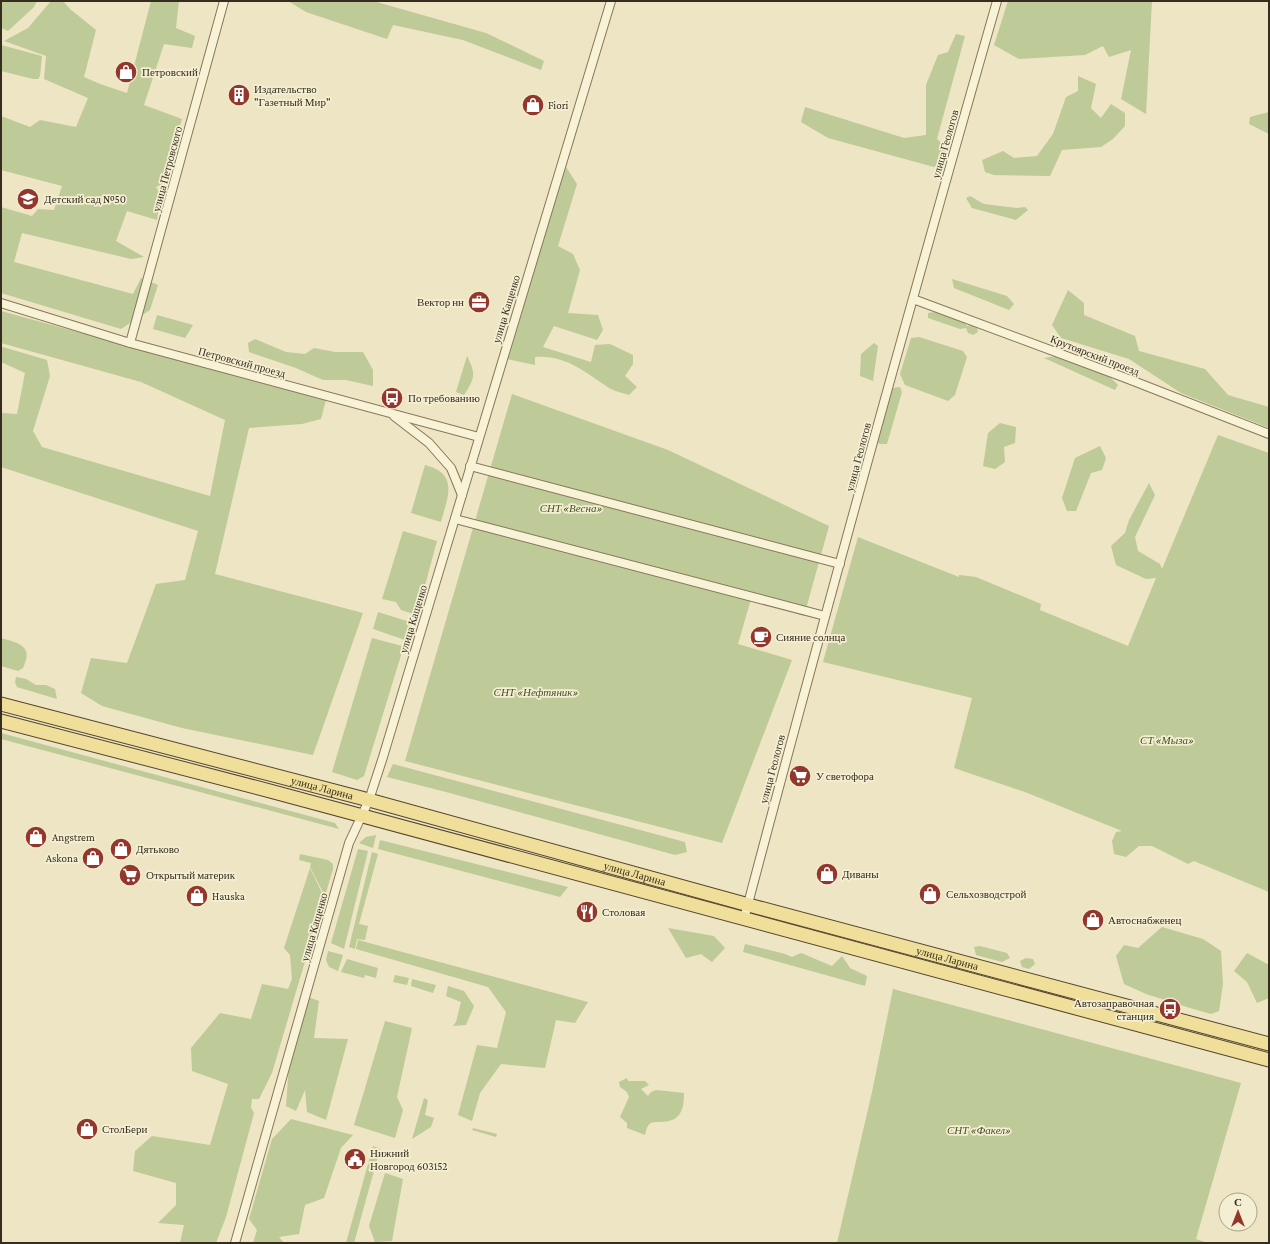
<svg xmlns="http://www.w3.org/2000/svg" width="1270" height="1244" font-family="'Crimson Pro',serif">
<rect width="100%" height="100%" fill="#ede5c3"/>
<!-- green -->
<g fill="#beca97">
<path d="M1,1H37L34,7L8,31L1,28Z"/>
<path d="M51,1H63L70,9L96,30L84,77L100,84L127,93L151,1H179L176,28L195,36L192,48L164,44L144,105L182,119L180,125L173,140L178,146L167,182L156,187L160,194L157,220L127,211L116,241L144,257L131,259L22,233L14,262L133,294L141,278L158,285L150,310L121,329L1,293V207L32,216L38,209L54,210L62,186L1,170V116L30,127L40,120L76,127L88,98L44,79L46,56L4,41L28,28Z"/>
<path d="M288,1H373L486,33L544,61L541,70L463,40L393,25L387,39L306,12Z"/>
<path d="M1008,1H1152L1146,114L1121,99L1131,50L1109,57L1103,46L1085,55L1019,59L994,45Z"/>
<path d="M956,34L965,36L937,139L947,148L944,160L934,167L828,138L801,122L805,107L904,138L926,135V85L938,55L948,52Z"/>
<path d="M1,45L42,56L40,76L38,79H33L1,71Z"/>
<path d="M1078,76L1096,84L1091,108L1101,118L1111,104L1125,113V126L1113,139L1101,147L1062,150L1050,176L994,175L985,172L982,160L1003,151L1014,158L1037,156L1053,134L1066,97L1078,91Z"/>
<path d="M1269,112V134L1249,124L1250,117Z"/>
<path d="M566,167L577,184L558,246L573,254L580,270L568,313L598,315L603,330L597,340L554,326L543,347L591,362L595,345L610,344L633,355V364L625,376L637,387L629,395C623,393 614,391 609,388C585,372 566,355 535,357V365L507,359Z"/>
<path d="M970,196L984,204L1017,208L1025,207L1028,210L1016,220L972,208L966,198Z"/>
<path d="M952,279L1007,296L1014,304L1009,310L954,288Z"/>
<path d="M1068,290L1084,303V315L1135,336L1139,351L1205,369L1228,395L1269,407V428L1181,393L1129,359L1061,338L1052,325Z"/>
<path d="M1,311L326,400L321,419L302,424L249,428L215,574L363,613L313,755L182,728L102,706L81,693L91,658L127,663L156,584L185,580L198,531L1,467V413L17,414L25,373L1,362V348L3,347L47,360L50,376L33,431L42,447L210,496L225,420L141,382L1,343Z"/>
<path d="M934,312L964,322L967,326L972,325L977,327L978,332L973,335L968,333L966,328L960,329L928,318V313Z"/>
<path d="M157,315L193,325L185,338L153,329Z"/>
<path d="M919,337L963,351L967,357L955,395L948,401L905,385L900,374L911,338Z"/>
<path d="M255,339L286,352L305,354L314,348L335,352H363L373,370V386L346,380H323L296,368L249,352L248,343Z"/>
<path d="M874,343L878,346L873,381L860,376L861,354Z"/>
<path d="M467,356C476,374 475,378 464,395L456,392Z"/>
<path d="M1056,356L1108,375L1118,385L1115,390L1044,358Z"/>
<path d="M900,387L902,392L887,444H880L877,442L892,388Z"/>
<path d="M512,394L668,450L829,526L804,616L751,599L738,644L792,660L722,843L405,761Z"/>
<path d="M1000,423L1016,427L1015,443L1004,447L1005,462L995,469L983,466L988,433Z"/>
<path d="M1218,435L1269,453V892L1194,861L1188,864L1152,846H1139L1126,857L1114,854L1112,841L1116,832L1122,831L1025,792L954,768L972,698L823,662L858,537L959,577V575L976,577L1041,604L1040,610L1128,646L1156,578L1146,579L1116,565L1111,546L1125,533L1129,520L1149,483L1155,495L1135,537L1138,551L1160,564L1162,569Z"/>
<path d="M1100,446L1106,458L1102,470L1091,473L1076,511H1067L1062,498L1075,458Z"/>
<path d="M425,465C459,474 448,496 441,522L411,513Z"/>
<path d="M403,531L437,541L417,615L401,610L396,602L382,599Z"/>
<path d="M378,612L410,622L405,640L373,629Z"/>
<path d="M1,638C19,643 34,646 23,668L18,671L1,666Z"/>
<path d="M372,638L402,646V652L364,776L357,780L332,772Z"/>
<path d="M16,677L26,679L36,685H46L55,689L57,699L17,687L15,682Z"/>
<path d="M1,733L335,823L339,829L1,739Z"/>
<path d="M393,764L685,842L687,852L675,855L446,792L387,777Z"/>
<path d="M376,835L373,848L359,843L366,837Z"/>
<path d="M380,840L568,887L560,897L378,849Z"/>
<path d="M358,849L368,851L344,949L331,943Z"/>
<path d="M372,852L378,854L359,924L368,926L365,940L357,939L355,949L349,947Z"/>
<path d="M300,854L328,860L333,864V869L325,896L310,867L311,863L299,860Z"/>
<path d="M310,868L324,897L272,1073L259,1099H252L251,1107L254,1113L226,1217L216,1243H180L184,1225L158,1223L176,1205V1183L133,1171L135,1151L152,1136L210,1145L228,1084L192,1071L191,1048L220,1013L251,1019L262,984L288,989L292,979L290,955L284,948Z"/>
<path d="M1162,927L1203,939L1221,951L1223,984L1219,1011L1211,1014L1190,1008L1146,994L1124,984L1116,956L1124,945L1138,948Z"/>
<path d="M668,928L714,936L725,948L712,962L701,954L686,958Z"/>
<path d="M358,940L588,1002L575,1023L556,1020L545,1068L501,1064L480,1093L472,1121L458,1115L477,1045L497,1048L506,1012L488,987L356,949Z"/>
<path d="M745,944L785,954L792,957L801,953L832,966L842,956L850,968L867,976L865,986L743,952Z"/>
<path d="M980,946L1007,953L1010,958L1002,962L976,955L974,947Z"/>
<path d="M328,951L343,955L338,971L329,967L326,960Z"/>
<path d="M1247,953L1269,965V998L1257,1003L1247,982L1234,971Z"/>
<path d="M1026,958L1033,959L1035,964L1029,969L1022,967L1020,961Z"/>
<path d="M347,959L378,968L376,978L365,975L364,978L341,972Z"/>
<path d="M395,975L409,978L407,985L393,982Z"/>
<path d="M412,979L436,985L433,993L411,986Z"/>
<path d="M448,986L464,991L474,1006L466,1025L453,1026L456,1022L461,1002L446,996Z"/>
<path d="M893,989L1241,1083L1196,1239L1208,1243H837L872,1092Z"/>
<path d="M308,997L319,1001L314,1038L348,1039L326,1120L307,1112L305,1090L296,1111L286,1106L289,1065Z"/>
<path d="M385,1021L412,1028L397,1097L403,1110L395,1138L354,1125Z"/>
<path d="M627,1078L628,1081H645L649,1085L641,1089L648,1096L651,1092L656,1090L684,1093C684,1111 680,1122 660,1122C656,1122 650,1121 648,1126C646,1128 646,1132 645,1135L627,1128V1123L620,1117L629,1097L627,1092L620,1087L619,1082Z"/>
<path d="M424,1098L428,1100L425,1115L434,1118L431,1127L412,1139Z"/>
<path d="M291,1119L353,1135L341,1148L324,1198L305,1205L299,1234L279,1237L284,1243H253L257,1230L249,1219L272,1139Z"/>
<path d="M473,1128L497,1134L496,1137L472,1130Z"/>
<path d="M373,1146L380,1149L354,1243H346Z"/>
<path d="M385,1173L403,1179L392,1241L375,1242L369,1226Z"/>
</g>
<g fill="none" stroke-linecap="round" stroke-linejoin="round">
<!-- minor casing -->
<g stroke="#86775a" stroke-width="10">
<g id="minor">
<path d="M913,299L1123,377L1269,434"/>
<path d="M1,303L130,343L479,437"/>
<path d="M130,343L224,1"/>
<path d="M394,416L429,443L451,468L462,495"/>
<path d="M470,466L840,564"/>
<path d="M455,519L825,616"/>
<path d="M744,919C825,612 910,306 997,1"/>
<path d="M235,1243L349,843L369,800L383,757L611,1"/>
</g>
</g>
<!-- primary casing -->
<g stroke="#54442e" stroke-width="15">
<g id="primary">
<path id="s1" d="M1,704L369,800L756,907L1269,1044"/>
<path d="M1,721L270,791L1269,1060"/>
</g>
</g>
<!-- minor -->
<use href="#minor" stroke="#f8f2d6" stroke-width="8"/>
<!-- primary -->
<use href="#primary" stroke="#efdf9b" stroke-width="13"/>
</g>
<!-- icons -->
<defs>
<g id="shop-disc" transform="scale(1.15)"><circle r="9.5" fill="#93372c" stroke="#f4eed2"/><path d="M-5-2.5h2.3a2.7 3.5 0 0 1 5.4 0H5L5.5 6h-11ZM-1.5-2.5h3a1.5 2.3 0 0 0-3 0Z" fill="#fff"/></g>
<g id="building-disc" transform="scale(1.15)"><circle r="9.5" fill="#93372c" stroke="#f4eed2"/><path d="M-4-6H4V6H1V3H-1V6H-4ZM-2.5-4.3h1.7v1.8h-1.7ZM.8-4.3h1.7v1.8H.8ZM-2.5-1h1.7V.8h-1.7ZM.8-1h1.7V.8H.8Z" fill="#fff"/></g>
<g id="school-disc" transform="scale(1.15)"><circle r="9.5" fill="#93372c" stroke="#f4eed2"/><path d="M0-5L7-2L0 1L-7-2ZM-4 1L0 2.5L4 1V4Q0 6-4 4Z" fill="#fff"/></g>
<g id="office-disc" transform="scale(1.15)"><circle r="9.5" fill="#93372c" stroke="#f4eed2"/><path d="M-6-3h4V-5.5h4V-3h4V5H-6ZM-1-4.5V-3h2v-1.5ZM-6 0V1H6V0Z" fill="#fff"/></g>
<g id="bus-disc" transform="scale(1.15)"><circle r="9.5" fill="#93372c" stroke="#f4eed2"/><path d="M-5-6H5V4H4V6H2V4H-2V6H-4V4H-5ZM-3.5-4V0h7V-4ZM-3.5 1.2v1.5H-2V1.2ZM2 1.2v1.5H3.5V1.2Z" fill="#fff"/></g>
<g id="cafe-disc" transform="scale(1.15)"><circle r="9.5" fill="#93372c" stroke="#f4eed2"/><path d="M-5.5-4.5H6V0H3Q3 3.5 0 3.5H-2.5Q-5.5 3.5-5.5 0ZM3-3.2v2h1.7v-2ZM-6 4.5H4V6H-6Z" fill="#fff"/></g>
<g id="supermarket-disc" transform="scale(1.15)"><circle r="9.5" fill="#93372c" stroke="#f4eed2"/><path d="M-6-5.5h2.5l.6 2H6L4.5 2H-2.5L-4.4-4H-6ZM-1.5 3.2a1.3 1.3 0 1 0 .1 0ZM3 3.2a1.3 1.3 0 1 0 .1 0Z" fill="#fff"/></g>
<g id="restaurant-disc" transform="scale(1.15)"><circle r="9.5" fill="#93372c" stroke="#f4eed2"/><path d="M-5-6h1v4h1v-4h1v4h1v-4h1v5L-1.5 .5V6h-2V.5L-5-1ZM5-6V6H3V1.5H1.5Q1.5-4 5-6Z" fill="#fff"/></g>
<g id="civic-disc" transform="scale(1.15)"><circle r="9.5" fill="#93372c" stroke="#f4eed2"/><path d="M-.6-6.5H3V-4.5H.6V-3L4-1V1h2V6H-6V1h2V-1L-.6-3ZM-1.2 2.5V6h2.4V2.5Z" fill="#fff"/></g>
</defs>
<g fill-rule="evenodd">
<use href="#shop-disc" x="126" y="72"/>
<use href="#building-disc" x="239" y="95"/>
<use href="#shop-disc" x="533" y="105"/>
<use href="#school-disc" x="28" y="199"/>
<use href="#office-disc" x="479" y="302"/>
<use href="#bus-disc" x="392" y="398"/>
<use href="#cafe-disc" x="761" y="637"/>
<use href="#supermarket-disc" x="800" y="776"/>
<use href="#shop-disc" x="36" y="837"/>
<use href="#shop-disc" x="121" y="849"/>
<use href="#shop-disc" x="93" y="858"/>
<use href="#shop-disc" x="827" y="874"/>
<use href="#supermarket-disc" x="130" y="875"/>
<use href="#shop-disc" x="930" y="894"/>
<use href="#shop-disc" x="197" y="896"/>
<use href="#restaurant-disc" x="587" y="912"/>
<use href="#shop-disc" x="1093" y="920"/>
<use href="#bus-disc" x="1170" y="1009"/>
<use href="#shop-disc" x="87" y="1129"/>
<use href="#civic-disc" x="355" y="1159"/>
</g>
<g text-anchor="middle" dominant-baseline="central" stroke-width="3.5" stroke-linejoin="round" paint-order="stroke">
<!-- poi labels -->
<g font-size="11" fill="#362d1e" stroke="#f4eed2" text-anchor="start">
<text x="142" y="72">Петровский</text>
<text x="254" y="89">Издательство<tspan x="254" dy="13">"Газетный Мир"</tspan></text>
<text x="548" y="105">Fiori</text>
<text x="44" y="199">Детский сад №50</text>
<text x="464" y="302" text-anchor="end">Вектор нн</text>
<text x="408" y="398">По требованию</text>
<text x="776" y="637">Сияние солнца</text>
<text x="816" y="776">У светофора</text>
<text x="52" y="837">Angstrem</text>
<text x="136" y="849">Дятьково</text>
<text x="78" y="858" text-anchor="end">Askona</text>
<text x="842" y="874">Диваны</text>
<text x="146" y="875">Открытый материк</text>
<text x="946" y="894">Сельхозводстрой</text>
<text x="212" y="896">Hauska</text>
<text x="602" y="912">Столовая</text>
<text x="1108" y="920">Автоснабженец</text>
<text x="1154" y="1003" text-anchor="end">Автозаправочная<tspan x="1154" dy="13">станция</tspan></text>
<text x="102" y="1129">СтолБери</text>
<text x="370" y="1153">Нижний<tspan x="370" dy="13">Новгород 603152</tspan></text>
</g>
<!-- street labels -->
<g font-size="11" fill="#362d1e" stroke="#f4eed2">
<text transform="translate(945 144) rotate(-74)">улица Геологов</text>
<text transform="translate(167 169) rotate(-75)">улица Петровского</text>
<text transform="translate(506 309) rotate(-73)">улица Кащенко</text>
<text transform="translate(1095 355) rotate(21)">Крутоярский проезд</text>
<text transform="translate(242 362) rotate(15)">Петровский проезд</text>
<text transform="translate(858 457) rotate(-75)">улица Геологов</text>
<text transform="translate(413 619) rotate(-73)">улица Кащенко</text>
<text transform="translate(772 769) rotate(-75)">улица Геологов</text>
<text stroke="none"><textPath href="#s1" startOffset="332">улица Ларина</textPath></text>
<text stroke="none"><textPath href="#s1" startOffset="656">улица Ларина</textPath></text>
<text transform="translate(314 927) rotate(-74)">улица Кащенко</text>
<text stroke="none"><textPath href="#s1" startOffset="980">улица Ларина</textPath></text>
</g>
<!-- park labels -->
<g font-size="11" font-style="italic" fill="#425225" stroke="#f4eed2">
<text x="571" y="508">СНТ «Весна»</text>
<text x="536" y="692">СНТ «Нефтяник»</text>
<text x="1167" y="740">СТ «Мыза»</text>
<text x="979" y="1130">СНТ «Факел»</text>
</g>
</g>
<!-- border -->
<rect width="1270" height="1244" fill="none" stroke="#362d1e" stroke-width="4"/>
<!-- north arrow -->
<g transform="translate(1238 1212)"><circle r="19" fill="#f4eed2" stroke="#a8a18a"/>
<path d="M0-3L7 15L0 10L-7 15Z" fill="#93372c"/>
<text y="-6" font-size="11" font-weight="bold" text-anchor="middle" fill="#362d1e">С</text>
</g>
</svg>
